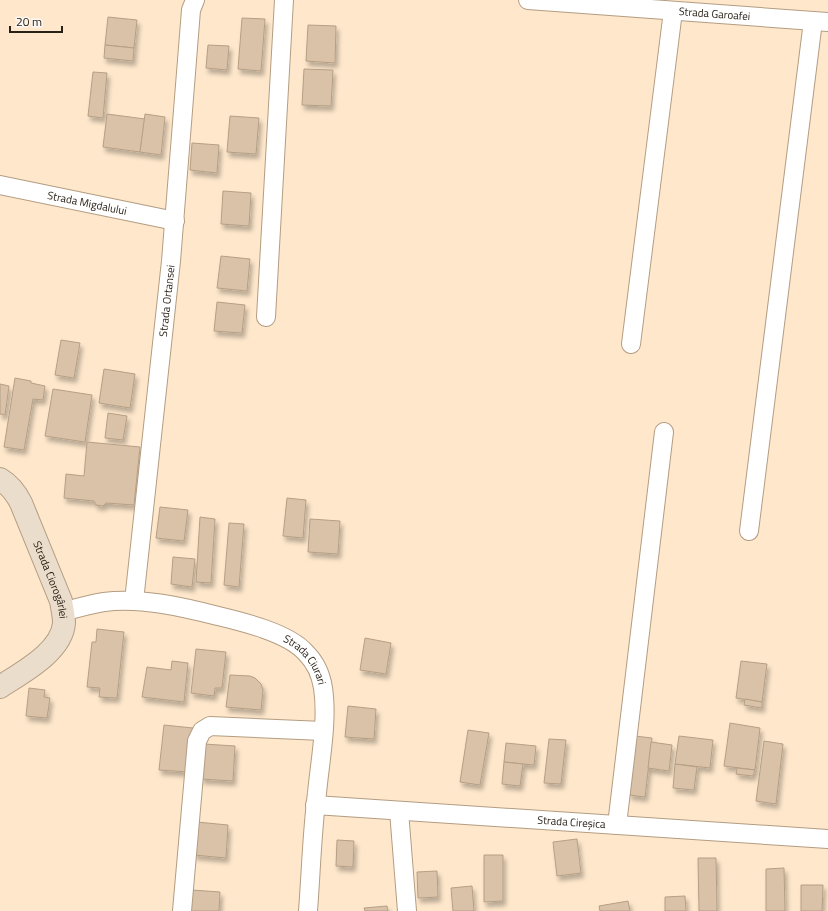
<svg xmlns="http://www.w3.org/2000/svg" width="828" height="911" font-family="'Titillium Web',sans-serif">
<defs>
<filter id="shadow"><feDropShadow dx="2.5" dy="4.5" stdDeviation="2" flood-color="#0004"/></filter>
</defs>
<rect width="100%" height="100%" fill="#fee7cb"/>
<!-- building -->
<g fill="#d9c2a7" stroke="#b59f85" filter="url(#shadow)">
<path d="M108,17L137,20L134,48L105,45Z"/>
<path d="M242,18L265,19L261,71L238,69Z"/>
<path d="M308,25L336,26L335,63L306,61Z"/>
<path d="M105,45L134,48L133,61L104,58Z"/>
<path d="M208,45L229,46L227,70L206,68Z"/>
<path d="M304,69L333,70L331,106L302,105Z"/>
<path d="M93,72L107,73L103,118L88,116Z"/>
<path d="M107,114L145,119L140,152L103,147Z"/>
<path d="M145,114L165,117L161,155L140,152Z"/>
<path d="M230,116L259,118L256,154L227,152Z"/>
<path d="M192,143L219,145L217,173L190,170Z"/>
<path d="M223,191L251,193L249,226L221,224Z"/>
<path d="M221,256L250,259L247,291L217,288Z"/>
<path d="M217,302L245,305L242,333L214,331Z"/>
<path d="M61,340L80,343L74,378L55,375Z"/>
<path d="M104,369L135,374L130,408L99,403Z"/>
<path d="M15,378L31,381V383L45,386L43,400L33,399L24,450L4,447Z"/>
<path d="M0,384L9,386L5,415L0,414Z"/>
<path d="M53,389L92,395L85,442L45,436Z"/>
<path d="M108,413L127,416L123,440L105,438Z"/>
<path d="M87,442L140,447L134,505L106,503L103,506L96,505L94,501L64,498L66,474L84,476Z"/>
<path d="M287,498L306,500L303,538L283,536Z"/>
<path d="M160,507L188,510L184,541L156,538Z"/>
<path d="M200,517L215,519L211,583L196,582Z"/>
<path d="M310,519L340,521L338,554L308,552Z"/>
<path d="M229,523L244,524L239,587L224,585Z"/>
<path d="M173,557L195,559L192,587L171,584Z"/>
<path d="M97,629L124,632L117,698L99,697L100,688L87,687L92,642H96Z"/>
<path d="M365,638L391,643L386,674L360,670Z"/>
<path d="M196,649L226,652L222,688H215L214,696L191,693Z"/>
<path d="M172,661L188,663L184,702L142,697L147,667L171,670Z"/>
<path d="M741,661L767,664L762,702L736,698Z"/>
<path d="M230,675L250,676L255,678L261,684L263,690L261,710L226,707Z"/>
<path d="M29,688L45,690L44,697L50,698L47,718L26,716Z"/>
<path d="M745,699L762,702V708L744,705Z"/>
<path d="M348,706L376,709L374,739L345,737Z"/>
<path d="M730,723L760,728L755,770L724,766Z"/>
<path d="M164,725L193,728L189,772L159,770Z"/>
<path d="M468,730L489,733L480,785L460,782Z"/>
<path d="M635,736L652,738L645,797L629,795Z"/>
<path d="M679,736L713,740L710,768L675,764Z"/>
<path d="M549,739L566,740L561,784L544,783Z"/>
<path d="M764,741L783,744L776,804L756,801Z"/>
<path d="M651,742L672,745L669,771L648,768Z"/>
<path d="M506,743L536,746L534,765L504,762Z"/>
<path d="M204,744L235,746L233,781L201,779Z"/>
<path d="M504,762L523,764L520,786L502,784Z"/>
<path d="M675,764L697,767L694,790L673,788Z"/>
<path d="M737,768L755,770L753,776L736,774Z"/>
<path d="M197,822L228,825L226,858L194,855Z"/>
<path d="M577,839L581,873L557,876L553,842Z"/>
<path d="M337,840L354,841L353,867L336,866Z"/>
<path d="M484,855H503V901L484,902Z"/>
<path d="M698,858H716L717,911H699Z"/>
<path d="M784,868L785,911H766V869Z"/>
<path d="M437,871L438,897L418,898L417,872Z"/>
<path d="M801,885H823L822,911H801Z"/>
<path d="M472,886L474,911H453L451,888Z"/>
<path d="M192,890L220,892L219,911H190Z"/>
<path d="M685,896L686,911H665V897Z"/>
<path d="M628,901L630,911H600L599,906Z"/>
<path d="M387,906L388,911H365L364,908Z"/>
</g>
<g fill="none" stroke-linecap="round" stroke-linejoin="round">
<!-- street casing -->
<g stroke="#b39d82" stroke-width="20">
<g id="street">
<path id="s1" d="M528,0L828,22"/>
<path id="s2" d="M0,185L175,221"/>
<path d="M266,317L284,0"/>
<path d="M631,344L673,11"/>
<path d="M749,531L813,21"/>
<path id="s3" d="M134,601L171,261L191,10L195,0"/>
<path id="s4" d="M63,612C77,608 90,604 104,602C140,597 183,607 218,616C243,622 289,633 306,653C315,662 321,675 323,688C328,720 320,761 317,793C312,832 311,872 308,911"/>
<path id="s5" d="M315,805L828,839"/>
<path d="M399,811L407,911"/>
<path d="M617,825L664,432"/>
<path d="M182,911L197,741L202,731L210,726L323,731"/>
</g>
</g>
<!-- secondary casing -->
<g stroke="#b39d82" stroke-width="24">
<g id="secondary">
<path id="s6" d="M0,479C10,485 16,493 21,503L61,601C62,608 64,615 64,623C62,652 21,673 0,687"/>
</g>
</g>
<!-- street -->
<use href="#street" stroke="#fff" stroke-width="18"/>
<!-- secondary -->
<use href="#secondary" stroke="#ebddcb" stroke-width="22"/>
</g>
<g text-anchor="middle" dominant-baseline="central" stroke-width="3" stroke-linejoin="round" paint-order="stroke">
<!-- street labels -->
<g font-size="11" fill="#292117" stroke="#fcf7f2">
<text stroke="none"><textPath href="#s1" startOffset="187">Strada Garoafei</textPath></text>
<text stroke="none"><textPath href="#s2" startOffset="89">Strada Migdalului</textPath></text>
<text stroke="none"><textPath href="#s3" startOffset="302">Strada Ortansei</textPath></text>
<text stroke="none"><textPath href="#s6" startOffset="115">Strada Ciorogârlei</textPath></text>
<text stroke="none"><textPath href="#s4" startOffset="259">Strada Ciurari</textPath></text>
<text stroke="none"><textPath href="#s5" startOffset="257">Strada Cireșica</textPath></text>
</g>
</g>
<!-- scale -->
<path d="M10 26v6h52v-6" fill="none" stroke="#292117" stroke-width="2"/>
<text x="16" y="26" font-size="12" fill="#292117" stroke="#fcf7f2" stroke-width="3" paint-order="stroke">20 m</text>
</svg>
